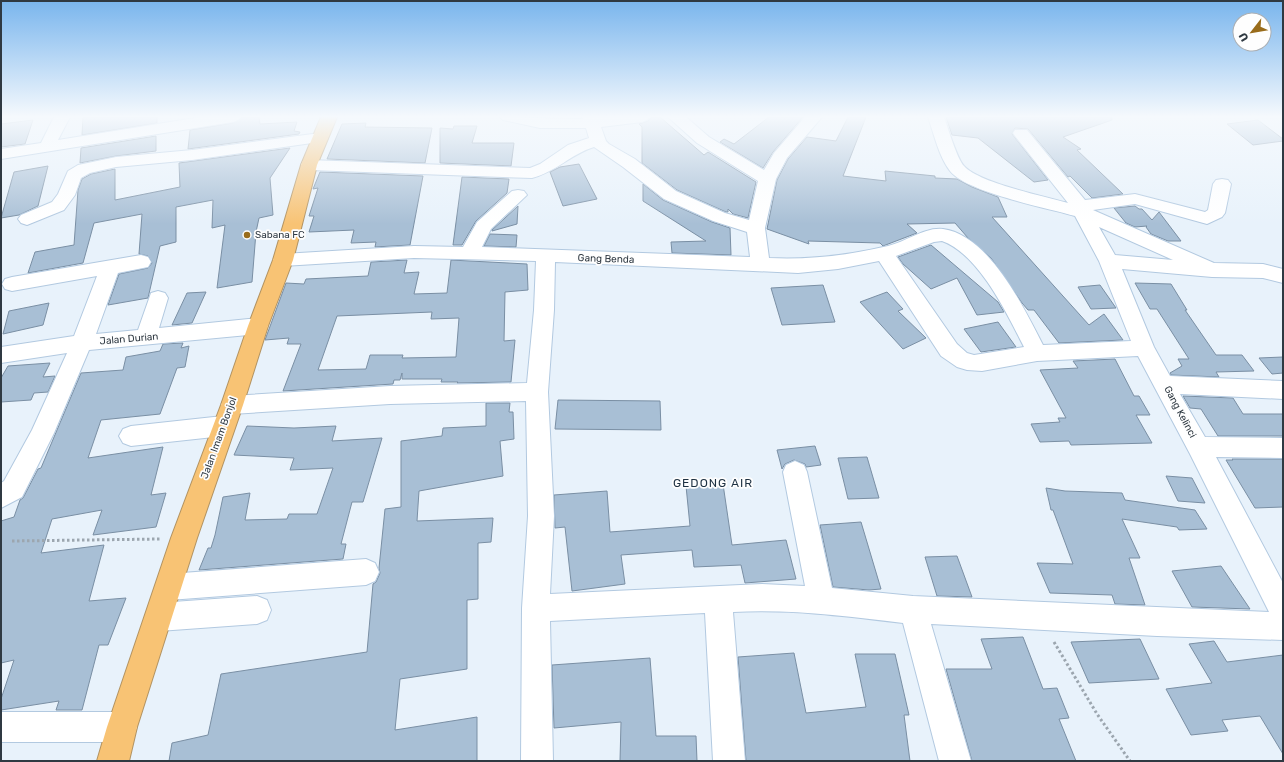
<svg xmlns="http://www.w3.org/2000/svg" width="1284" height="762" font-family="Rubik,sans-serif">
<rect width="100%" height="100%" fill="#e8f2fb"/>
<!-- building -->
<g fill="#a8bfd5" stroke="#7a8fa4" fill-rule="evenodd">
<path d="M83,117H157V123L82,135Z"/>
<path d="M242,117H259L260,124L297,122L294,131L300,132L299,134L188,149L190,130L233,123Z"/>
<path d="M651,117H660L704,155L708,152L756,182L748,218L733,214L728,209V212H726L677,190L642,163V127L639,124L648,121Z"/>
<path d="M769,117H803L773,152L763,168L720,142L724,139L734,144Z"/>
<path d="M848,117H866L843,176L886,181L885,171L935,176V178L957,179L972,187L998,197L1007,217H992L1089,325L1104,314L1123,340L1059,343L1034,310H1028L1022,303L991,258L968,238L955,223L907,224L917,233L883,246L880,243L808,241L809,244L767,229L777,180L788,159L807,137L836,141Z"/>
<path d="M946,117H1112V120L1063,137L1081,149L1077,150L1123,194L1092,198L1070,176L1068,177L1028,129L1015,128L1012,134L1048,180L1034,182L978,138L952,135Z"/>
<path d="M33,120L25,144L1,147V124Z"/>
<path d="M1258,120L1283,139V141L1253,145L1227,124Z"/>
<path d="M366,123L365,127L432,128L425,163L327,159L342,124Z"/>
<path d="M454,126H477L472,143H514L511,166L440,163V128L453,129Z"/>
<path d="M156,136V151L116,156L80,163L81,148Z"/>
<path d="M290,148L270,178L273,215L259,218L256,232L252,282L217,288L225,225L212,228L213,200L176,207V242L160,246L148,298L108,305L119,274L148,268L152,263L148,256L139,254L142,214L94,223L83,263L28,273L35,252L74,245L78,190L82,179L91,174L115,169V200L180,187L179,163Z"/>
<path d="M579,164L597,199L563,206L550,172L560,167Z"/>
<path d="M48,166L38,206L19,215L1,218L14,172Z"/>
<path d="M320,172L423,176L410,245L375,247L376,242L351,243L354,230L309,232L314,216H309L318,188L313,189Z"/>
<path d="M462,177L509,179L507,193L476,221L462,245H453Z"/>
<path d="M643,184L663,200L712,222L730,228L731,255L672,253L671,242L706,241L643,201Z"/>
<path d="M518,206L517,224L492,231V230Z"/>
<path d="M1135,206L1139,209H1142L1152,220L1159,212L1181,241H1168L1151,234L1146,227L1147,226L1135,227L1126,223L1114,208Z"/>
<path d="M490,234L517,235L516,247L484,246Z"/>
<path d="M931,245L998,302L1004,312L977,315L957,278L931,289L903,264L898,257Z"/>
<path d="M407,260L404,273L419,272L414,294L447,293L451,260L527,264L528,290L505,292L504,341L515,340L511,382L457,383L458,382H441L442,379H402V373L400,380H394L393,384L283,391L301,344H287L289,338L265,340L286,283L304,284L306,279L368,276L371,262ZM432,312L431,319L459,318L456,357L402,358L403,355H370L366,369L318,370L337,316Z"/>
<path d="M1135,283L1171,284L1187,310H1185L1216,355H1242L1254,371L1216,372L1219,377L1171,375L1170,373L1182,366L1178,359H1189L1157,309H1150Z"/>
<path d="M823,285L835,322L782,325L771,288Z"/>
<path d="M1100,285L1116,308L1091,309L1078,287Z"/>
<path d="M206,292L192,323L172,325L187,293Z"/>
<path d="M887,292L903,309L898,311L926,338L903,349L860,302Z"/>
<path d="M49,303L43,325L3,334L9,311Z"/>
<path d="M998,322L1016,347L981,352L964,329Z"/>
<path d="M183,343L181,348L189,346L185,367L177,368L160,414L101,420L88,458L163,447L151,495L166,493L156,527L93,535L102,510L52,519L41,553L104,545L89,601L126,598L108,645H99L82,710H56L59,701L1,710V699L14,660L1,663V521L14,517L20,500L23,498L38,469L41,468L81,373L123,370L126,357L160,351L163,344Z"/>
<path d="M1283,357V373L1272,374L1259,358Z"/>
<path d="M1115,359L1134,396H1139L1150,415H1136L1152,443L1071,445L1069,441L1040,442L1031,424L1060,422L1058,418H1066L1040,370L1078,368L1073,361Z"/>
<path d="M50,363L43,377L55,376L48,392L34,393L31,400L1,402V378L8,366Z"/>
<path d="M1183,396L1233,398L1243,414H1283V436H1218L1201,409L1190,408Z"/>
<path d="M558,400L660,401L661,430L555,429Z"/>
<path d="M486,403H510L509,412H513L514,439L500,441L503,476L419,491L417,521L493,518L491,542L478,543V599L467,600V669L400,679L395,730L477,717V761H169L172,743L208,735L221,674L367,652L373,584L376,582L380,573L379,568L385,509L401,507V441L442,436L443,428L486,426Z"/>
<path d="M247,426L294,428L336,426L332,441L382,438L363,502H352L341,544H346L343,559L199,570L208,548H211L215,535L223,497L250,493L245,520L287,519L289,514H317L333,468L290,470L294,458L234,455Z"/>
<path d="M815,446L821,465L806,467L805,464L794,460L785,464L782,469L777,450Z"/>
<path d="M867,457L879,498L848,499L838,458Z"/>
<path d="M1232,459H1283V507L1255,508L1226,460H1233Z"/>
<path d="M1166,476L1192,478L1205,503L1178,501Z"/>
<path d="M723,484L732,545L786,540L796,579L745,583L741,565L694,567L692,550L621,555L625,584L572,591L565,527L555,528L554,495L607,491L610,532L690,526L686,486Z"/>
<path d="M1046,488L1065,491L1122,493L1125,500L1195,510L1207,529L1179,530L1177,527L1122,519L1140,558H1129L1145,605L1115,604L1112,595L1050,593L1037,563L1073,564L1053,510H1051Z"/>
<path d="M861,522L881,589L869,590L833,587L820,525Z"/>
<path d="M957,556L972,597L937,596L925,557Z"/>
<path d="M1221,566L1250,609L1192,607L1172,571Z"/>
<path d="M1023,637L1043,689L1057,688L1069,718L1059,719L1076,761H972L946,669H992L981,639Z"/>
<path d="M1140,639L1159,679L1089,683L1071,642Z"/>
<path d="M1214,641L1227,662L1283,655V754L1260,716L1222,720L1228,731L1191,735L1166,689L1212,683L1189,644Z"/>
<path d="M794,653L806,713L866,707L855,654H895L909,715H904L910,761H746L738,657Z"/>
<path d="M650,658L656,736H696L697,761H620L621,722L554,728L552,665Z"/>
</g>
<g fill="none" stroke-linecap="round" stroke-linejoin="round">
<!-- minor casing -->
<g stroke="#b2c9e0" stroke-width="2">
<g id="minor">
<path d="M54,117H70L58,140L201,117H241L238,120L233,122L1,159V149L41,143Z"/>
<path d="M500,117L575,119H583L582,117H650L647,120L642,122L601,127L606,141L609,144L635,159L676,191L725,213L749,220L758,181L697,143L668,117H686L709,137L764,170L774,153L805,117H822L787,158L776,179L765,228L769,258C810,260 850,255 888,246C906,242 924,227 943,229C989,235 1024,308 1043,345L1131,341L1099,261L1075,216C1047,208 966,192 950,171C939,157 934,134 928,117H944C948,128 957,159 964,166C979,183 1044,196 1068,203L1015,136L1013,133L1015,130H1027L1085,200L1135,194L1205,212L1208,210L1213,184L1216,180L1222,179L1228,180L1231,184L1225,213L1222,217L1207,224L1135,204L1093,210L1214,263L1263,264L1283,269V283L1263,278L1212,277L1122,269L1154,347L1170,376L1283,381V399L1180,394L1205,437L1283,438V458L1216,457L1283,583V640L1157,636L931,624L971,761H939L903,623C846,616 790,609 733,612L745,761H713L705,613L550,621L553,761H521L522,608L528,516L526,401L390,404L232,414L224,411L221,405L224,399L232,396L390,386L527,383L534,310L536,261L414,258L283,266L276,265L273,260L276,255L283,254L414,246L463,247L477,222L512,191L518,190L524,191L527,195L491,229L482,247L750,257L747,232L713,221L664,199L623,167L594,147C571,154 556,172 532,178L309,170L303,169L301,165L303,161L309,160L530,168L540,164L568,145L589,138L586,128H540L503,120ZM1099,227L1173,260L1115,255ZM942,241C979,254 1007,314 1024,347L974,355L967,353L957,344L896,256L934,242ZM879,261L941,356L957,367L967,370L982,371L1037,361L1138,356L1190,454L1269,612L913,596L832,588L807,472L804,465L795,461L786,465L783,472L805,586L762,584L550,594L554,516L548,392L554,310L555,262L798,273L838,269Z"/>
<path d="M320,133L326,135L328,138L326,141L192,160L116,167L90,173L81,178L75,195L64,210L27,225L21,223L18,219L21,215L52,202L58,194L68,171L78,165L116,157L192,150Z"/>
<path d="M141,255L148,257L151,262L148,267L118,273L96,334L138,330L151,293L158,291L165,293L168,298L159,328L258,318L265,321L268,326L265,331L258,334L89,350L54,433L22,497L1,508V483L4,481L32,430L67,353L1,363V347L74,336L97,276L12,291L5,289L2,284L5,279L12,277Z"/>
<path d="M223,416L231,419L235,426L231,433L223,436L131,446L123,443L119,436L123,429L131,426Z"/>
<path d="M366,559L375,563L379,572L375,581L366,585L169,600L159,596L155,587L159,578L169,574Z"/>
<path d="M257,596L267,600L271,610L267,620L257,624L159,631L149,627L145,617L149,607L159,603Z"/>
<path d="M1,712H122L133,716L137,727L133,738L122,742H1Z"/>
</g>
</g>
<!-- highway casing -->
<g stroke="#b29362" stroke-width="2">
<path id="highway" d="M321,117H337L317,165L293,260L268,326L243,405L197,538L137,727L129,761H97L107,727L171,538L221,405L248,326L273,260L301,165Z"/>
</g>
<!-- path -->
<g stroke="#9ca6af" stroke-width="3" stroke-dasharray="2.5 2.5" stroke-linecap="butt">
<path d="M12,541L160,539"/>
<path d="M1054,642L1097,714L1130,761"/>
</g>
<!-- minor -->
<use href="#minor" fill="#fff" fill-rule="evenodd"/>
<!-- highway -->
<use href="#highway" fill="#f8c374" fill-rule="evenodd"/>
</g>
<!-- sky -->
<linearGradient id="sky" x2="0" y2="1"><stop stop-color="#79b5ed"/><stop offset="0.52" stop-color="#f5f9fd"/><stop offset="1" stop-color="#f5f9fd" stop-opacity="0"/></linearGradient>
<rect width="1284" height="224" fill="url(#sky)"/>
<!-- markers -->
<circle fill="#996c1b" stroke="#fefefe" stroke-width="1.5" cx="247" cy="235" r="4"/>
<g text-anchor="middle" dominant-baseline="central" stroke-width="3.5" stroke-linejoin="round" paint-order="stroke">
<!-- poi labels -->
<g font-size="10" fill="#2f3942" stroke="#fefefe" text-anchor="start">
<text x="255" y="235">Sabana FC</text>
</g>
<!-- street labels -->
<g font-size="10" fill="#2f3942" stroke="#fefefe">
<text transform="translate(606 259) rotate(2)">Gang Benda</text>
<text transform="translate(129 339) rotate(-5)">Jalan Durian</text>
<text transform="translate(1180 412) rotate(62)">Gang Kelinci</text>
<text transform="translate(219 438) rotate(-70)">Jalan Imam Bonjol</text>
</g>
<!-- quarter labels -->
<g font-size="12" letter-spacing="1" fill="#1e3142" stroke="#fefefe">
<text x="713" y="483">GEDONG AIR</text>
</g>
</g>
<!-- border -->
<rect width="1284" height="762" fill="none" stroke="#2f3942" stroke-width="4"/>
<!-- north arrow -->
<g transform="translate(1252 32) rotate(239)"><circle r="19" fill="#fefefe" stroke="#abafb3"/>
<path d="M0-3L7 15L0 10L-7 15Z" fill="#996c1b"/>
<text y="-6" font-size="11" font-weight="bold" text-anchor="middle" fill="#2f3942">U</text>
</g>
</svg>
